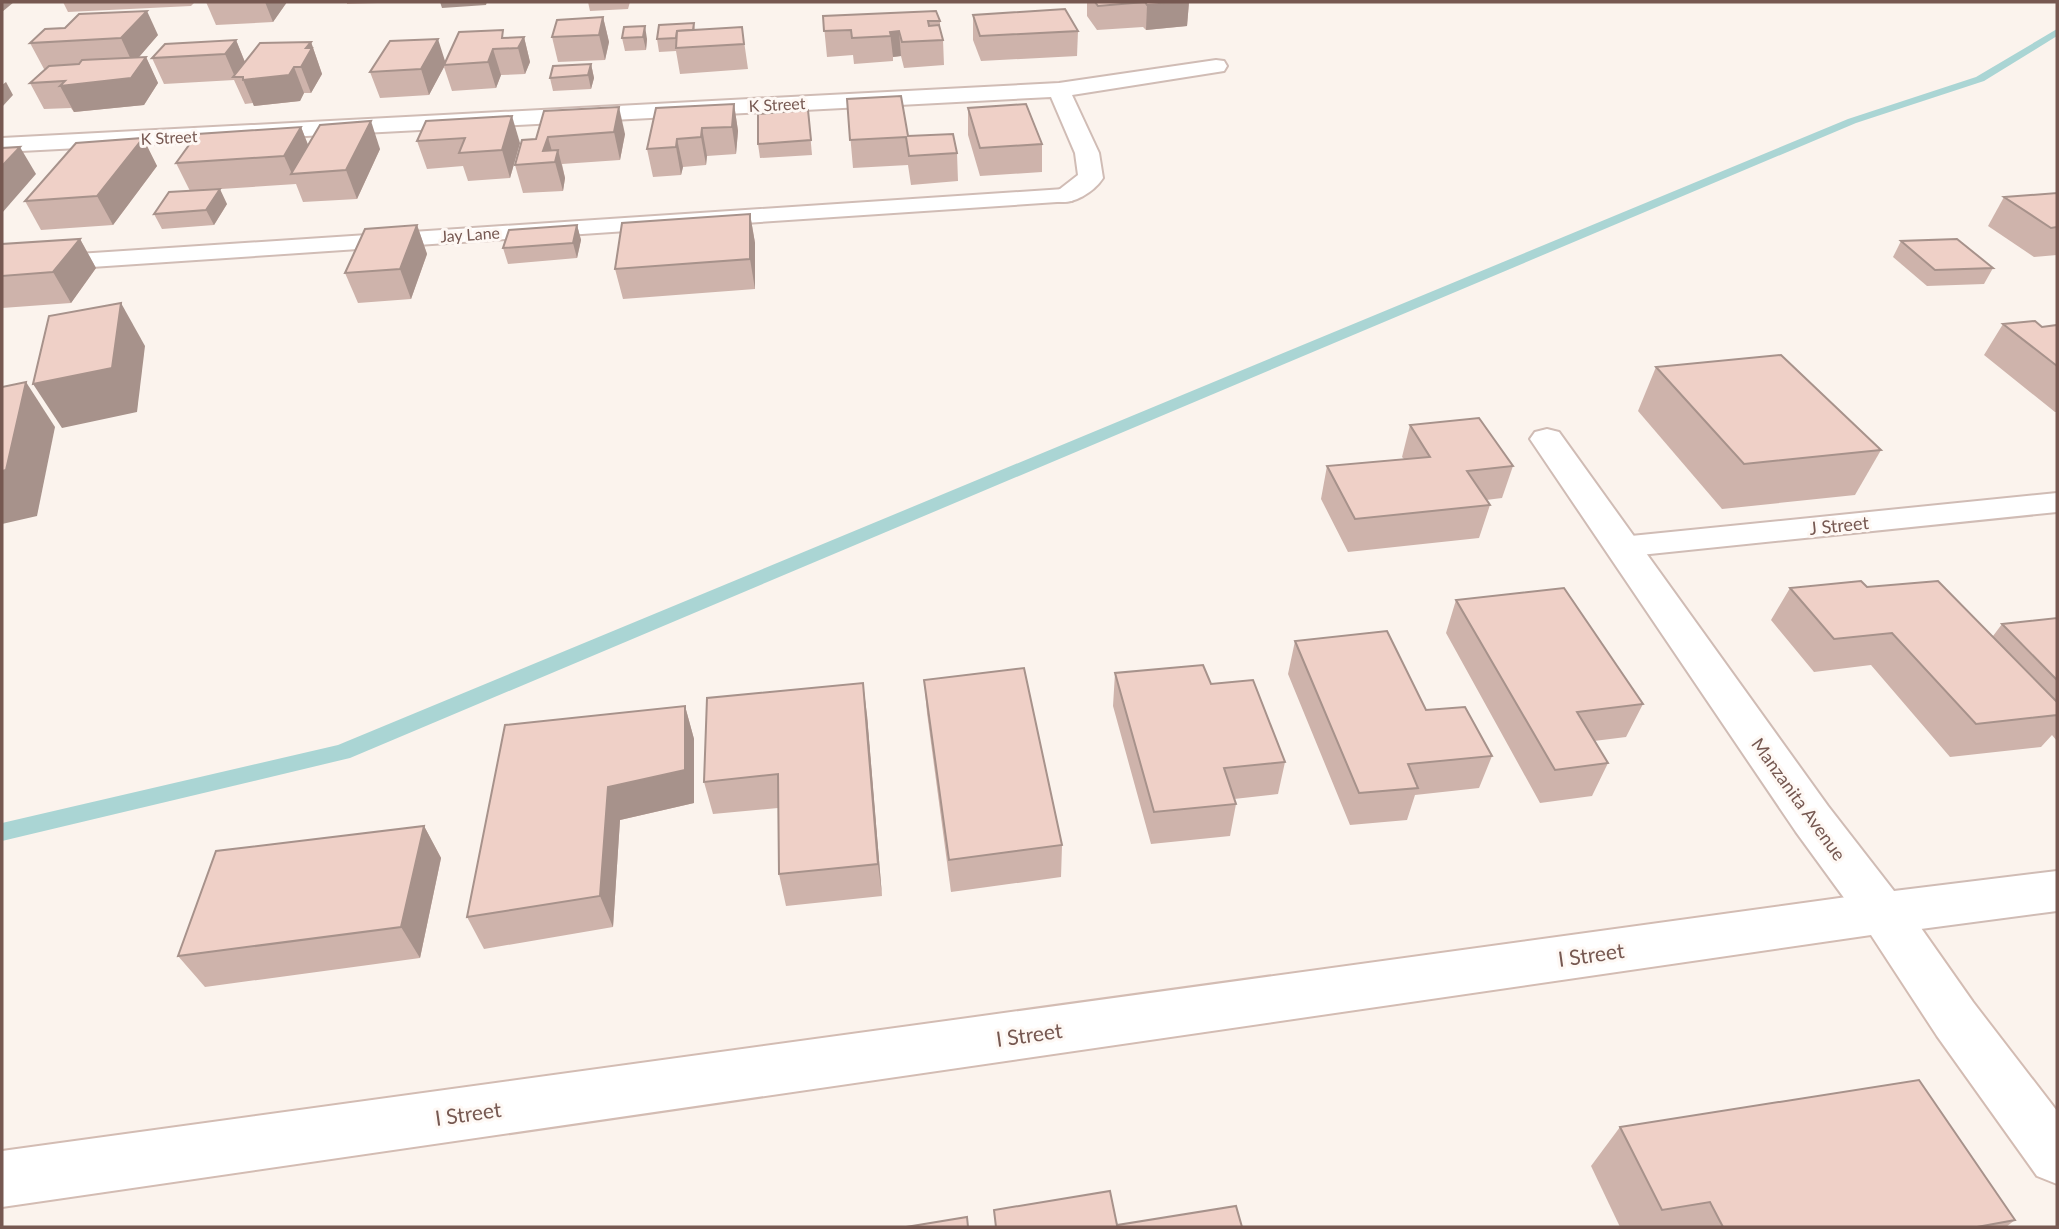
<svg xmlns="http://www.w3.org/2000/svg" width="2059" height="1229" font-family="Lato,sans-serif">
<rect width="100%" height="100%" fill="#fbf3ed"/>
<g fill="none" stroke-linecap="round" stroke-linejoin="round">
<!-- stream -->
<path fill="#aad5d4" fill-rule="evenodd" d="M2057,29V36L1984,81L1856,123L350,758L2,841V823L338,745L1848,119L1976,77Z"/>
<!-- lane casing -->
<g stroke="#d0bcb5" stroke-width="4">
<g id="lane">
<path d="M1064,189L1075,196L1072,201L2,273V259Z"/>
<path d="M2057,493V512L1621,557L1610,554L1605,547L1610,540L1621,537Z"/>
</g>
</g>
<!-- street casing -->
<g stroke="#d0bcb5" stroke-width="4">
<g id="street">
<path d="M1216,60L1224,61L1227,66L1224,71L1072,95L1099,153L1103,178C1094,192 1072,206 1055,201L1051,196L1078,175L1075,153L1051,97L2,152V138L1059,83Z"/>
<path d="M1547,429L1559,432L1828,806L1894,891L2057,871V911L1883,934L1866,928L1796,832L1530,439L1535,432Z"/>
</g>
</g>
<!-- secondary casing -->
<g stroke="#d3bcb3" stroke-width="4">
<path id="secondary" d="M1883,892L1900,898L1973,1002L2057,1111V1184L2037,1176L1937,1036L1871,935L2,1207V1151Z"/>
</g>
<!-- lane -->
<use href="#lane" fill="#fff" fill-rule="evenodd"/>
<!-- street -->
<use href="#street" fill="#fff" fill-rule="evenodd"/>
<!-- secondary -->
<use href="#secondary" fill="#fff" fill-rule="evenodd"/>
</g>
<!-- wall -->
<g fill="#ceb3ab">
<path d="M63,2H195L191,6L68,12Z"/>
<path d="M206,2H287L273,22L216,25Z"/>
<path d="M347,2H408L347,4Z"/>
<path d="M588,2H630L628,9L590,11Z"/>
<path d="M1087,2H1189L1187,26L1146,30L1143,27L1097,30L1087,16Z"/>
<path d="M973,15L1078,31L1077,56L981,61L973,40Z"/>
<path d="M823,16L940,21V30L943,40L944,65L904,68L901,56L893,57V61L854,64L853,55L827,57Z"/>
<path d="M603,17L609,42L605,60L558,62L552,37Z"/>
<path d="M694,23L695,30L742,27L748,69L680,74L676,51L659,52L657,39Z"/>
<path d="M624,27L647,39L646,50L625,51L622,38Z"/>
<path d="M158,35L138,58L146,57L158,83L144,105L74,112L71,108L44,109L30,83L45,69H44L30,43Z"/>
<path d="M524,37L530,62L525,74L501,75L496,88L452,91L444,67L429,95L380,98L370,72L445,62L505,38Z"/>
<path d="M236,40L245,62L311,42L322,74L311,93H304L300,101L254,106L253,103L245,104L234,80L164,84L152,58Z"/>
<path d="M591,64L594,78L591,89L553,91L550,78Z"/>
<path d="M847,99L908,136L957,153L958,181L911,185L908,165L853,168Z"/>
<path d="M734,104L738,131L736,154L707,156L706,165L683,167L681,175L653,177L647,149Z"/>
<path d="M968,108L1042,144V172L980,176L968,135Z"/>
<path d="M808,110L812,155L760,158L758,144Z"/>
<path d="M544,111L625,134L620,160L562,164L565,178L563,191L523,193L515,165L536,139Z"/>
<path d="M426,121L520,143L510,178L468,181L463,166L427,169L417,141Z"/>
<path d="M301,127L308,145L380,149L357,199L303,202L296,184L190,191L176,163Z"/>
<path d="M143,138L157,166L113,225L41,230L25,201Z"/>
<path d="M2057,193V255L2034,257L1988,226L2004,197Z"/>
<path d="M227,204L214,225L162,229L154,214Z"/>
<path d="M750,214L755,243V289L623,299L615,269Z"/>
<path d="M417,225L427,254L411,299L358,303L345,273Z"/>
<path d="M577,225L581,240L577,258L508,264L503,248Z"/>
<path d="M80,239L96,268L71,303L2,308V244Z"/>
<path d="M1901,241L1993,268L1984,284L1927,286L1893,257Z"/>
<path d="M2003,324L2042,327L2057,325V412H2055L1984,355Z"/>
<path d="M1656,367L1881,450L1855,495L1722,509L1638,411Z"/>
<path d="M1410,425L1513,466L1502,498L1486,500L1490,505L1479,538L1348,552L1321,499L1327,466L1404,459L1402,457Z"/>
<path d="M1867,587L1993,636L2002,624L2057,618V741L2052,735L2041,747L1950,757L1871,665L1814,672L1771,620L1790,588Z"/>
<path d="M1456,600L1643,704L1626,737L1594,741L1608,763L1592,796L1540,803L1446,633Z"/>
<path d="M1295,641L1426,710L1492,756L1479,788L1415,795L1407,820L1350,825L1288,674Z"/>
<path d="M1115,673L1285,762L1278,794L1234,799L1236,804L1230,836L1151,844L1113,706Z"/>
<path d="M924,680L1062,845L1061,877L951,892L927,713Z"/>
<path d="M685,706L694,739V803L620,820L613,927L484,949L467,917Z"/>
<path d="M867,715L882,896L786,906L779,874L778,808L713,814L704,782Z"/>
<path d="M424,826L441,858L420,958L205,987L178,956Z"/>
<path d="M1620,1127L2015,1220L2006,1227H1620L1591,1166Z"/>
</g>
<!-- shaded-wall -->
<g fill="#a7928b">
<path d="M2,2H14L2,12Z"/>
<path d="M265,2H287L273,22Z"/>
<path d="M440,2H487L486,5L442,8Z"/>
<path d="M1183,2H1189L1187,26L1146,30L1147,5Z"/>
<path d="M147,11L158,35L133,64L121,38Z"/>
<path d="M603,17L609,42L605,60L599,35Z"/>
<path d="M645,26L647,39L646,50L643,37Z"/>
<path d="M899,31L901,56L893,57L890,32Z"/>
<path d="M524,37L530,62L525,74L518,48Z"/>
<path d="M438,39L446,64L444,65V67L429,95L421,69Z"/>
<path d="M236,40L246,65L235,77L225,54Z"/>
<path d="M311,42L322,74L311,93L301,67L306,48Z"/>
<path d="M493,49L501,75L496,88L488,62Z"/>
<path d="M146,57L158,83L144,105L74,112L60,86Z"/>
<path d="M591,64L594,78L591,89L588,75Z"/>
<path d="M294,67L304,93L300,101L254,106L243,80Z"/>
<path d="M6,82L13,95L2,107V85Z"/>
<path d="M734,104L738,131L736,154L732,127Z"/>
<path d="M619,107L625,134L620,160L614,132Z"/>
<path d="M512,116L520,143L510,178L502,150Z"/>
<path d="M371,121L380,149L357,199L346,170Z"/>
<path d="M301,127L312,155L292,174L284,156Z"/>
<path d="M702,128L707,156L706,165L701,137Z"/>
<path d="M548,137L555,162L543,151Z"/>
<path d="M143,138L157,166L113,225L97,196Z"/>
<path d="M677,139L683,167L681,175L676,147Z"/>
<path d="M20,147L36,174L2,213V166Z"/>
<path d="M558,150L565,178L563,191L555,162Z"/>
<path d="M220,189L227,204L214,225L206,210Z"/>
<path d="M750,214L755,243V289L750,259Z"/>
<path d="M417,225L427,254L411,299L400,269Z"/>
<path d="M577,225L581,240L577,258L573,243Z"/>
<path d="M80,239L96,268L71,303L53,272Z"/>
<path d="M121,303L145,346L137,412L62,428L33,384Z"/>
<path d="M26,382L55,427L37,516L2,524V471Z"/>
<path d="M863,683L867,715L882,896L878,864Z"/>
<path d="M685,706L694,739V803L620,820L613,927L600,896L608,787Z"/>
<path d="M424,826L441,858L420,958L401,927Z"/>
</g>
<!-- building -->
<g fill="#efd0c7" stroke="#a7928b" stroke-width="2">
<path d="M1095,2H1183L1147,5L1145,2L1098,6Z"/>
<path d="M1065,9L1078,31L980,36L973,15Z"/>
<path d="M147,11L121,38L30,43L45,29L65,28L79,14Z"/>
<path d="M936,11L940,21H928L929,26L939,25L943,40L902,42L899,31L890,32L891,36L852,38L851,30L824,31L823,16Z"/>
<path d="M603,17L599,35L552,37L557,20Z"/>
<path d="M694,23L693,30L677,31L676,38L657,39L659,25Z"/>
<path d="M645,26L643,37L622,38L624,27Z"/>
<path d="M742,27L744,44L676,48L677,31Z"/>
<path d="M503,30L502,38L524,37L518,48L493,49L488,62L444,65L459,32Z"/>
<path d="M438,39L421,69L370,72L390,41Z"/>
<path d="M236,40L225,54L152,58L165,44Z"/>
<path d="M311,42L306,48H312L301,67H294L289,75L243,80V77H233L260,43Z"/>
<path d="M146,57L131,78L60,86L65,81L30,83L49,66L79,64L82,60Z"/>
<path d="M591,64L588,75L550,78L553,66Z"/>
<path d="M901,96L908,136L953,134L957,153L909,156L906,137L850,140L847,99Z"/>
<path d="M734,104L732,127L702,128L701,137L677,139L676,147L647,149L656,108Z"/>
<path d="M1026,104L1042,144L980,148L968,108Z"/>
<path d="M619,107L614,132L548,137L543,151L558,150L555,162L515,165L522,140L536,139L544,111Z"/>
<path d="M808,110L811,140L758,144V114Z"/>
<path d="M512,116L502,150L459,153L465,138L417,141L426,121Z"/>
<path d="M371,121L346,170L291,174L320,125Z"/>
<path d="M301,127L284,156L176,163L197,134Z"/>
<path d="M143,138L97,196L25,201L76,143Z"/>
<path d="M20,147L2,166V148Z"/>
<path d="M220,189L206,210L154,214L169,192Z"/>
<path d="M2057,193V227L2051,228L2004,197Z"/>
<path d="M750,214V259L615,269L622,223Z"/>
<path d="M417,225L400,269L345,273L365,229Z"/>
<path d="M577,225L573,243L503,248L509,230Z"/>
<path d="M80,239L53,272L2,276V244Z"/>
<path d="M1957,239L1993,268L1935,270L1901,241Z"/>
<path d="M121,303L112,368L33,384L49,316Z"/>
<path d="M2035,321L2042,327L2057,325V366L2003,324Z"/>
<path d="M1781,355L1881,450L1744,464L1656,367Z"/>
<path d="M26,382L6,470L2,471V387Z"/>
<path d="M1479,418L1513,466L1467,471L1490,505L1355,519L1327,466L1430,457L1410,425Z"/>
<path d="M1861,581L1867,587L1938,581L2057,702V715L1976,724L1892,633L1834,639L1790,588Z"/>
<path d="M1564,588L1643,704L1577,712L1608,763L1555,770L1456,600Z"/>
<path d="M2057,618V680L2002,624Z"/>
<path d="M1387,631L1426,710L1465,707L1492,756L1408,764L1418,788L1359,793L1295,641Z"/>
<path d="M1203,665L1211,684L1253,680L1285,762L1224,768L1236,804L1154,812L1115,673Z"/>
<path d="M1024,668L1062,845L949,860L924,680Z"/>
<path d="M863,683L878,864L779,874L778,774L704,782L707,698Z"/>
<path d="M685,706V770L608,787L600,896L467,917L505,725Z"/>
<path d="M424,826L401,927L178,956L216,851Z"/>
<path d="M1919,1080L2015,1220L1977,1227H1723L1710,1202L1662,1210L1620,1127Z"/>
<path d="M1110,1191L1117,1225L1236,1206L1242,1227H996L994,1210Z"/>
<path d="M967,1217L968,1227H906Z"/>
</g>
<g text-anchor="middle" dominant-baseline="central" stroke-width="6" stroke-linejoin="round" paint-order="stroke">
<!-- far-street labels -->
<g font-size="16" fill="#765851" stroke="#fef8f4">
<text transform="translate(777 104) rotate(-3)">K Street</text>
<text transform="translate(169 137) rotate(-3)">K Street</text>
<text transform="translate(470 234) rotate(-4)">Jay Lane</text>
</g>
<!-- street labels -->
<g font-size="18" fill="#765851" stroke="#fef8f4">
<text transform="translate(1839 525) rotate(-6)">J Street</text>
<text transform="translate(1799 799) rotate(54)">Manzanita Avenue</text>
</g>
<!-- near-street labels -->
<g font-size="21" fill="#765851" stroke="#fef8f4">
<text transform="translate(1591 954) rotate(-8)">I Street</text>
<text transform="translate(1029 1034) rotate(-8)">I Street</text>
<text transform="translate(468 1113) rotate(-8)">I Street</text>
</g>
</g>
<!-- border -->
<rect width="2059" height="1229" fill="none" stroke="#765851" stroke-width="7"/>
</svg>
